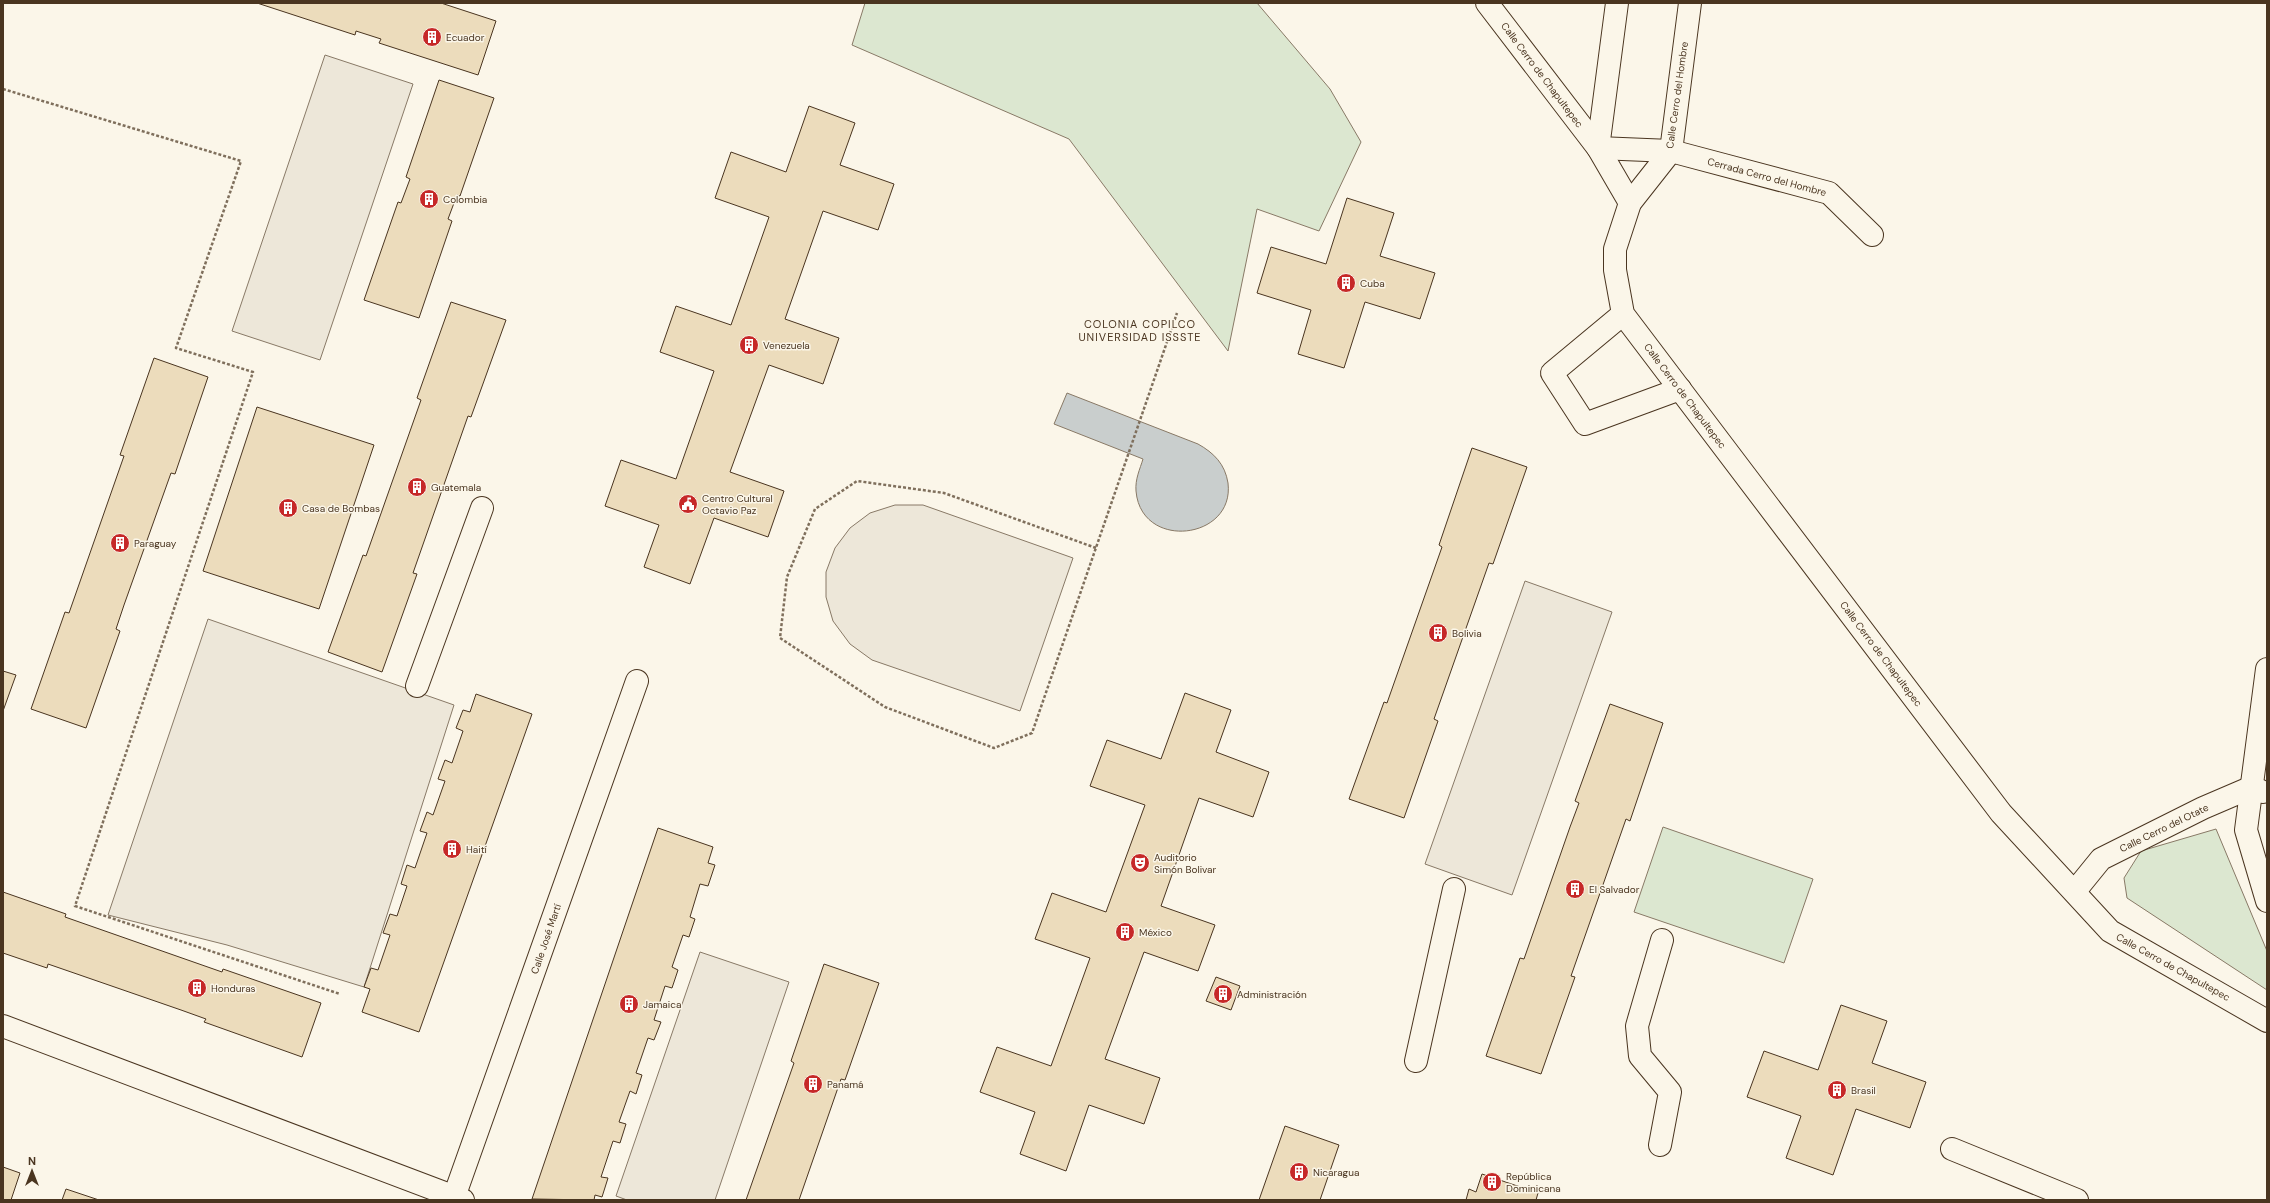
<svg xmlns="http://www.w3.org/2000/svg" width="2270" height="1203" font-family="'DM Sans',sans-serif">
<rect width="100%" height="100%" fill="#fbf6e9"/>
<!-- green -->
<g fill="#dce7d0" stroke="#887966">
<path d="M865,3H1257L1330,89L1361,142L1319,231L1257,209L1228,351L1069,139L852,45Z"/>
<path d="M1663,827L1813,879L1784,963L1634,912Z"/>
<path d="M2216,829L2267,951V990L2127,898L2124,878L2141,851Z"/>
</g>
<!-- parking -->
<g fill="#ede7d9" stroke="#887966">
<path d="M325,55L413,84L320,360L232,331Z"/>
<path d="M895,505H923L1073,558L1020,711L872,660L850,644L833,621L826,597V572L835,548L850,528L870,513Z"/>
<path d="M1525,581L1612,612L1512,895L1425,864Z"/>
<path d="M208,619L454,705L364,987L227,945L108,915Z"/>
<path d="M700,952L789,982L715,1200H627L616,1196Z"/>
</g>
<!-- water -->
<path fill="#c9cecd" stroke="#887966" d="M1067,393L1198,444C1214,453 1225,464 1228,483C1235,540 1141,551 1136,491C1135,479 1140,469 1143,459L1054,424Z"/>
<!-- building -->
<g fill="#ecdcbc" stroke="#4a3520">
<path d="M257,3H441L496,21L478,75L379,43L381,39L356,31L355,35Z"/>
<path d="M439,80L494,98L460,196L457,195L448,219L452,221L419,318L364,300L398,202L401,203L410,179L406,177Z"/>
<path d="M809,106L855,123L840,165L894,184L878,230L823,211L785,319L839,338L823,384L769,365L730,472L784,491L768,537L714,518L690,584L644,567L659,525L605,506L621,460L676,479L714,371L660,352L676,306L731,325L769,217L715,198L731,152L786,172Z"/>
<path d="M1347,198L1394,213L1380,256L1435,273L1420,319L1365,302L1344,368L1298,354L1311,310L1257,293L1271,247L1326,264Z"/>
<path d="M451,302L506,320L471,417L468,416L413,573L417,574L382,672L328,652L363,555L366,556L421,400L417,398Z"/>
<path d="M154,358L208,377L175,474L171,473L124,605L116,629L120,631L86,728L31,709L65,612L69,613L124,456L120,455Z"/>
<path d="M257,407L374,445L319,609L203,571Z"/>
<path d="M1472,448L1527,467L1493,564L1489,563L1434,719L1438,721L1404,818L1349,799L1384,702L1387,703L1442,547L1439,545Z"/>
<path d="M3,671L16,675L3,711Z"/>
<path d="M1185,693L1231,710L1216,752L1269,772L1253,817L1199,798L1161,906L1215,925L1198,971L1144,952L1105,1059L1160,1078L1144,1124L1089,1105L1066,1171L1020,1154L1035,1112L980,1092L997,1047L1051,1066L1090,958L1035,939L1052,893L1106,912L1145,805L1090,786L1107,740L1161,759Z"/>
<path d="M476,694L532,714L419,1032L362,1012L370,989L364,987L371,968L378,970L390,935L383,933L390,914L397,916L407,886L401,884L407,865L415,868L427,833L420,831L427,812L433,815L445,781L438,779L445,760L452,763L463,731L456,728L463,710L470,712Z"/>
<path d="M1610,704L1663,723L1630,821L1626,819L1571,976L1575,977L1541,1074L1486,1056L1520,958L1524,959L1570,827L1579,803L1575,801Z"/>
<path d="M658,828L713,847L708,863L715,865L708,886L700,884L690,917L695,919L689,937L683,935L672,967L678,970L672,988L665,986L654,1020L661,1022L654,1040L648,1038L636,1073L642,1075L636,1094L630,1091L619,1122L626,1124L620,1143L613,1141L601,1177L608,1178L602,1197L595,1195L594,1200L532,1199Z"/>
<path d="M3,892L66,914L65,917L222,972L223,969L321,1003L302,1057L204,1022L206,1019L181,1010L48,964L47,968L3,953Z"/>
<path d="M824,964L879,983L845,1080L841,1079L799,1200H746L794,1063L791,1061Z"/>
<path d="M1216,977L1240,986L1231,1010L1206,1001Z"/>
<path d="M1841,1005L1887,1021L1872,1063L1926,1082L1910,1128L1856,1109L1833,1175L1786,1158L1801,1116L1747,1097L1764,1051L1818,1070Z"/>
<path d="M1285,1126L1339,1145L1320,1200H1259Z"/>
<path d="M3,1167L20,1173L11,1200H3Z"/>
<path d="M1482,1174L1538,1193L1536,1200H1466L1469,1189L1476,1192Z"/>
<path d="M66,1189L99,1200H62Z"/>
</g>
<g fill="none" stroke-linecap="round" stroke-linejoin="round">
<!-- minor casing -->
<g stroke="#4a3520" stroke-width="24">
<g id="minor">
<path d="M1487,3L1598,148L1671,151L1829,193L1872,235"/>
<path d="M1617,3L1598,148L1630,203"/>
<path d="M1690,3L1671,151L1630,203L1615,249V270L1623,314L2001,813L2110,931L2267,1021"/>
<path d="M1623,314L1552,373L1585,424L1680,389"/>
<path d="M2267,669L2246,830L2267,901"/>
<path d="M417,686L482,508"/>
<path d="M2075,891L2101,859L2203,808L2252,787L2263,792"/>
<path d="M3,1026L463,1200"/>
<path d="M1416,1061L1454,889"/>
<path d="M1660,1145L1670,1092L1640,1056L1637,1026L1662,940"/>
<path d="M1952,1149L2077,1200"/>
<path d="M454,1197L637,681"/>
</g>
</g>
<!-- path -->
<g stroke="#7f6f5c" stroke-width="2.5" stroke-dasharray="3 2" stroke-linecap="butt">
<path d="M3,89L241,161L176,348L253,372L75,906L340,994"/>
<path d="M1096,548L944,493L857,481L815,509L787,577L780,638L885,707L994,748L1032,733L1177,313"/>
</g>
<!-- minor -->
<use href="#minor" stroke="#fbf6e9" stroke-width="22"/>
</g>
<!-- icons -->
<defs>
<g id="building-disc" transform="scale(1)"><circle r="9.5" fill="#c62828" stroke="#fbf6e9"/><path d="M-4-6H4V6H1V3H-1V6H-4ZM-2.5-4.3h1.7v1.8h-1.7ZM.8-4.3h1.7v1.8H.8ZM-2.5-1h1.7V.8h-1.7ZM.8-1h1.7V.8H.8Z" fill="#fff"/></g>
<g id="civic-disc" transform="scale(1)"><circle r="9.5" fill="#c62828" stroke="#fbf6e9"/><path d="M-.6-6.5H3V-4.5H.6V-3L4-1V1h2V6H-6V1h2V-1L-.6-3ZM-1.2 2.5V6h2.4V2.5Z" fill="#fff"/></g>
<g id="theatre-disc" transform="scale(1)"><circle r="9.5" fill="#c62828" stroke="#fbf6e9"/><path d="M-5-5.5Q0-4 5-5.5V0Q5 5 0 6Q-5 5-5 0ZM-3.3-2.5H-1v1.5H-3.3ZM1-2.5H3.3v1.5H1ZM-2.8 1Q0 5.5 2.8 1Z" fill="#fff"/></g>
</defs>
<g fill-rule="evenodd">
<use href="#building-disc" x="432" y="37"/>
<use href="#building-disc" x="429" y="199"/>
<use href="#building-disc" x="1346" y="283"/>
<use href="#building-disc" x="749" y="345"/>
<use href="#building-disc" x="417" y="487"/>
<use href="#civic-disc" x="688" y="504"/>
<use href="#building-disc" x="288" y="508"/>
<use href="#building-disc" x="120" y="543"/>
<use href="#building-disc" x="1438" y="633"/>
<use href="#building-disc" x="452" y="849"/>
<use href="#theatre-disc" x="1140" y="863"/>
<use href="#building-disc" x="1575" y="889"/>
<use href="#building-disc" x="1125" y="932"/>
<use href="#building-disc" x="197" y="988"/>
<use href="#building-disc" x="1223" y="994"/>
<use href="#building-disc" x="629" y="1004"/>
<use href="#building-disc" x="813" y="1084"/>
<use href="#building-disc" x="1837" y="1090"/>
<use href="#building-disc" x="1299" y="1172"/>
<use href="#building-disc" x="1492" y="1182"/>
</g>
<g text-anchor="middle" dominant-baseline="central" stroke-width="3" stroke-linejoin="round" paint-order="stroke">
<!-- poi labels -->
<g font-size="10" fill="#4a3520" stroke="#fbf6e9" text-anchor="start">
<text x="446" y="37">Ecuador</text>
<text x="443" y="199">Colombia</text>
<text x="1360" y="283">Cuba</text>
<text x="763" y="345">Venezuela</text>
<text x="431" y="487">Guatemala</text>
<text x="702" y="498">Centro Cultural<tspan x="702" dy="12">Octavio Paz</tspan></text>
<text x="302" y="508">Casa de Bombas</text>
<text x="134" y="543">Paraguay</text>
<text x="1452" y="633">Bolivia</text>
<text x="466" y="849">Haití</text>
<text x="1154" y="857">Auditorio<tspan x="1154" dy="12">Simón Bolivar</tspan></text>
<text x="1589" y="889">El Salvador</text>
<text x="1139" y="932">México</text>
<text x="211" y="988">Honduras</text>
<text x="1237" y="994">Administración</text>
<text x="643" y="1004">Jamaica</text>
<text x="827" y="1084">Panamá</text>
<text x="1851" y="1090">Brasil</text>
<text x="1313" y="1172">Nicaragua</text>
<text x="1506" y="1176">República<tspan x="1506" dy="12">Dominicana</tspan></text>
</g>
<!-- street labels -->
<g font-size="10" fill="#4a3520" stroke="#fbf6e9">
<text transform="translate(1542 75) rotate(53)">Calle Cerro de Chapultepec</text>
<text transform="translate(1677 95) rotate(-82)">Calle Cerro del Hombre</text>
<text transform="translate(1767 177) rotate(15)">Cerrada Cerro del Hombre</text>
<text transform="translate(1685 396) rotate(53)">Calle Cerro de Chapultepec</text>
<text transform="translate(1881 654) rotate(53)">Calle Cerro de Chapultepec</text>
<text transform="translate(2164 828) rotate(-26)">Calle Cerro del Otate</text>
<text transform="translate(546 939) rotate(-71)">Calle José Martí</text>
<text transform="translate(2173 967) rotate(29)">Calle Cerro de Chapultepec</text>
</g>
<!-- neighbourhood labels -->
<g font-size="11" letter-spacing="1" fill="#4a3520" stroke="#fbf6e9">
<text x="1140" y="324">COLONIA COPILCO<tspan x="1140" dy="13">UNIVERSIDAD ISSSTE</tspan></text>
</g>
</g>
<!-- border -->
<rect width="2270" height="1203" fill="none" stroke="#4a3520" stroke-width="8"/>
<!-- north arrow -->
<g transform="translate(32 1171)" stroke="#fbf6e9" stroke-width="3" paint-order="stroke">
<path d="M0-3L7 15L0 10L-7 15Z" fill="#4a3520"/>
<text y="-6" font-size="11" font-weight="bold" text-anchor="middle" fill="#4a3520">N</text>
</g>
</svg>
